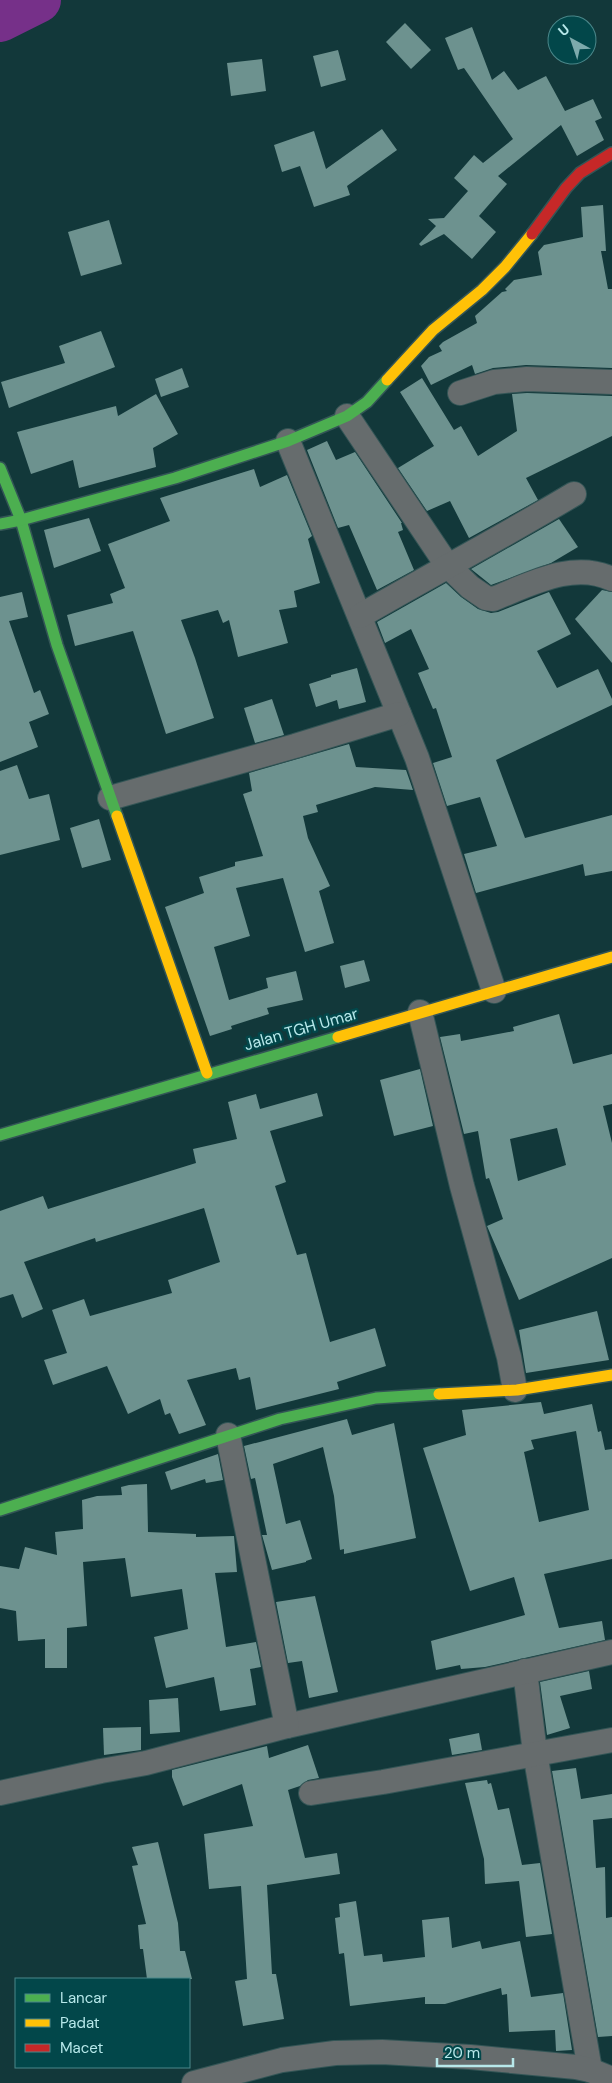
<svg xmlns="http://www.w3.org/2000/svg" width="612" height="2083" font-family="'DM Sans',sans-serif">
<rect width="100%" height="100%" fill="#12383a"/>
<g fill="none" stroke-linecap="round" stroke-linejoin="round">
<!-- river -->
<path stroke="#763089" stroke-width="46" d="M0,19L38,0"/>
</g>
<!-- building -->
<g fill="#6d928f" fill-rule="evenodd">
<path d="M405,23L431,50L411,69L386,42Z"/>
<path d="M472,27L492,80L504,71L518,90L546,76L565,111L593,99L602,118L595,121L604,140L577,156L561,125L498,176L507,184L479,216L496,232L472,259L444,234L421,246L419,244L436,226L428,219L444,218L468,191L454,178L474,155L483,163L513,139L464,68L458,70L445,38Z"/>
<path d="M338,50L346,80L321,87L313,56Z"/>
<path d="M262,59L266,91L231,96L227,63Z"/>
<path d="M382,129L397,150L347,186L350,195L314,207L300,166L282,172L274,145L314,131L326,169Z"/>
<path d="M603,205L606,251H601L608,289H612V368L526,365L493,368L475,374L472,365L431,385L421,366L429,357L442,351L439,346L443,342L477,323L475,316L502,292L507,291L505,289L514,280L542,275L538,252L544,245L583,237L581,207Z"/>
<path d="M109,220L122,264L81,276L68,232Z"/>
<path d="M101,331L115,367L9,408L1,382L65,363L59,346Z"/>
<path d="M182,368L189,387L161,397L155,379Z"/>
<path d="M422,378L454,430L461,426L478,456L517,431L512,394L527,393L612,396V436L526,478L538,500L469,538L450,501L427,511L398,468L434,446L400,392Z"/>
<path d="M156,394L178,434L153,448L156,467L79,488L73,460L31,474L17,432L116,406L118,416Z"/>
<path d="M327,441L336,460L355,452L402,523H401L403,530L398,532L414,570L377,590L349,525L338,528L307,450Z"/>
<path d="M254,469L260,487L287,475L312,536L308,539L320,583L294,591L297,607L279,610L288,643L238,657L229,620L223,623L218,610L181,620L195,658L214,718L166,734L133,631L75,646L67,615L113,603L110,594L125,588L108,544L170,521L160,498Z"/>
<path d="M89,518L101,551L54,568L44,530Z"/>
<path d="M559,519L578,547L551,563L491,585L471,569Z"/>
<path d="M446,583L461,597L478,609L491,613L498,612L549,592L571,634L537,651L557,688L598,669L612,699V705L496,760L525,838L612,815V871L585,876L583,864L476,893L464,854L497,846L480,797L447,806L433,763L452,757L436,708L433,709L418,673L429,669L411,629L385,643L377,622Z"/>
<path d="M602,590L612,592V663L575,619Z"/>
<path d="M22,592L28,617L9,621L34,693L40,690L49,714L29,722L38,747L0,762V597Z"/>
<path d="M357,668L366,702L339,709L337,700L316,707L309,684L331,677V675Z"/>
<path d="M272,699L284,735L255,743L244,708Z"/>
<path d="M349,744L356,767L406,770L413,790L375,787L316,805L318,812L303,816L308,838L330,886L319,891L334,943L305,952L283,878L236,888L250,936L214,947L229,1000L268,988L266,978L296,971L303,1000L267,1008L269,1014L231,1026L232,1029L210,1036L165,907L204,893L199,877L235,866V862L263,856L243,794L252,791L249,773Z"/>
<path d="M17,765L29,799L49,794L60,840L0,855V771Z"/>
<path d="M99,819L111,860L82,868L70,828Z"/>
<path d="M364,960L370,981L345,988L340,966Z"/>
<path d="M559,1014L573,1064L612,1054V1104L603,1106L612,1143V1258L519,1300L487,1226L503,1219L489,1178L486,1179L478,1131L464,1134L440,1037L460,1034L461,1041L514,1031L513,1027ZM557,1128L566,1165L518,1181L510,1139Z"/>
<path d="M420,1069L433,1126L394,1136L380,1080Z"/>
<path d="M317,1093L323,1116L270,1131L286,1182L275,1186L297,1255L306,1253L330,1342L375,1328L386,1366L337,1382L339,1389L256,1410L250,1377L239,1380L236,1368L187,1380L206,1425L179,1434L170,1413L165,1415L160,1399L128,1414L107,1366L53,1385L44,1360L67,1353L52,1310L84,1299L90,1316L172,1293L168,1280L220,1262L204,1208L96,1242L95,1238L24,1262L43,1309L22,1318L13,1294L0,1298V1211L43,1196L48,1209L196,1163L193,1149L237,1139L228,1102L256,1094L260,1109Z"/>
<path d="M597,1311L609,1360L526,1373L519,1330Z"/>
<path d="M541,1402L544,1414L592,1404L598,1432L601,1431L605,1450L612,1449V1559L544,1574L559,1628L602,1621L605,1640L485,1667L461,1669L460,1665L436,1670L431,1641L525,1615L514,1577L470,1591L423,1448L466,1435L462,1410ZM576,1431L589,1510L539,1522L524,1452L534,1449L531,1440Z"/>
<path d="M347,1419L352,1435L394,1423L416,1538L344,1554V1549L340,1550L334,1496L323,1447L273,1464L286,1524L300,1520L312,1559L306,1561V1562L272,1570L262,1535H267L255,1478L251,1479L244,1446Z"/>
<path d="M218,1454L223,1480L206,1483L205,1479L171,1490L165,1472Z"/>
<path d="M147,1484L148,1532L196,1534V1537L234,1536L237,1572L215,1573L226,1647L256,1642L261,1667L250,1669L256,1705L220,1711L214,1677L166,1688L154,1637L188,1629L182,1589L131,1597L125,1558L83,1562L87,1626L67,1628V1668H45V1639L18,1641L16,1611L0,1608V1566L19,1569L25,1547L57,1555L55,1532L83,1529L82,1500L97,1496L122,1495L121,1487L129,1485Z"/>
<path d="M315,1596L338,1692L309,1698L302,1661L288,1663L276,1602Z"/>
<path d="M589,1671L592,1689L560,1696L570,1728L547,1735L540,1682Z"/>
<path d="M178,1698L180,1732L150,1734L149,1700Z"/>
<path d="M141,1727V1750L104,1755L103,1728Z"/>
<path d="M479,1733L482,1750L452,1755L449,1739Z"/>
<path d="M308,1745L319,1778L308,1780L300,1786L288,1790L305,1858L337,1853L340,1874L267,1885L272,1974H276L284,2019L243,2026L235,1981L247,1979L241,1886L209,1889L204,1834L253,1826L242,1784L183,1806L172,1777V1770L267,1746L269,1758Z"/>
<path d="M576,1768L581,1799L612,1794V1818L593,1820L596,1868L605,1867L606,1918L612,1917V2036L598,2037L552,1771Z"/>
<path d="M487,1780L488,1784L491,1783L498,1810L509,1808L522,1865L540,1863L552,1934L526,1937L519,1881L485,1884L484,1859L465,1783Z"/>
<path d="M158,1842L178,1923L180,1951H185L192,1979H147L143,1949H140L138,1925L146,1924L132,1866L138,1865L132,1847Z"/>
<path d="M356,1901L364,1956L382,1954L383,1962L425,1957L422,1920L449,1917L452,1948L480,1941L482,1949L520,1941L531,1997L563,1993L572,2050L556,2051L555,2030L509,2032L507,1994L502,1995L501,1988L445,2004H425V1997L350,2006L344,1953L339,1954L335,1918L340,1917L339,1904Z"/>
</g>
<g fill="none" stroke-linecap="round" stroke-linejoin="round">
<!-- street casing -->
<g stroke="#335556" stroke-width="26">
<g id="street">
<path d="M460,393L494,382L527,379L612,382"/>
<path d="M347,416L447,565L470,587L486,598L493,599C529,585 573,560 612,579"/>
<path d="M288,441L417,758L494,991"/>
<path d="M360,616C431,575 504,536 574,494"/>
<path d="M110,798L295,746L399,714"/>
<path d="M420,1012L462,1186L509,1357L515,1390"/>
<path d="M525,1671L535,1753L590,2070"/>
<path d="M287,1726L612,1652"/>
<path d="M0,1793L101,1771L146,1763L287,1726L228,1435"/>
<path d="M311,1793L383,1782L612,1740"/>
<path d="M194,2083L282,2060L335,2053L382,2052L470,2057L576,2067L590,2070L612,2079"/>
</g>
</g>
<!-- fast casing -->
<g stroke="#335556" stroke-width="14">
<g id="fast">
<path d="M0,468L21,520L57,645L117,816"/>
<path d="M0,524L21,520L175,478L288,441L347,416L367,402L387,380"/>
<path d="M0,1135L338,1037"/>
<path d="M0,1510L280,1419L376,1398L439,1394"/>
</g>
</g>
<!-- slow casing -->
<g stroke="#335556" stroke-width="14">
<g id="slow">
<path d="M387,380L433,330L482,290L505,267L532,234"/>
<path d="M117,816L207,1073"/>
<path d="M338,1037L612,957"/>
<path d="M439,1394L517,1390L612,1375"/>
</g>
</g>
<!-- jam casing -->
<g stroke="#335556" stroke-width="14">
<path id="jam" d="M532,234L566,188L580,173L612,153"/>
</g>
<!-- street -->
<use href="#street" stroke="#666c6d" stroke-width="24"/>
<!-- fast -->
<use href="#fast" stroke="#4caf50" stroke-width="11"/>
<!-- slow -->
<use href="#slow" stroke="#ffc107" stroke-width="11"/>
<!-- jam -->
<use href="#jam" stroke="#c62828" stroke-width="11"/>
</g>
<g text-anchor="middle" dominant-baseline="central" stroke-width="5" stroke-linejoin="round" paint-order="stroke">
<!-- street labels -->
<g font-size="16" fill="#b7e8ea" stroke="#02474a">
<text transform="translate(301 1029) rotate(-16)">Jalan TGH Umar</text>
</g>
</g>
<!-- legend -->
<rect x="15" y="1978" width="175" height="90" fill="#02474a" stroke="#4a878a"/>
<rect x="25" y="1994" width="25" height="8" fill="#4caf50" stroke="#4a878a"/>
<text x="60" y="2003" font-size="15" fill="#b7e8ea">Lancar</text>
<rect x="25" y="2019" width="25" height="8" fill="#ffc107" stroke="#4a878a"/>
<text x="60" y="2028" font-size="15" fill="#b7e8ea">Padat</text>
<rect x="25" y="2044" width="25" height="8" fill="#c62828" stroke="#4a878a"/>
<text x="60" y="2053" font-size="15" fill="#b7e8ea">Macet</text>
<!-- north arrow -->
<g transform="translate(572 40) rotate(320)"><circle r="24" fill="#02474a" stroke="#4a878a"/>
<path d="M0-4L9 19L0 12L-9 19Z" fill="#7daaac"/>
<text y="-8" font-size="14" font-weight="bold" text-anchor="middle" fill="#b7e8ea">U</text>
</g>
<!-- scale -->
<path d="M437 2058v8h76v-8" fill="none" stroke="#b7e8ea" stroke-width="2.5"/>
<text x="444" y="2058" font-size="15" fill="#b7e8ea" stroke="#02474a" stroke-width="4" paint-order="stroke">20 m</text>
</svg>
